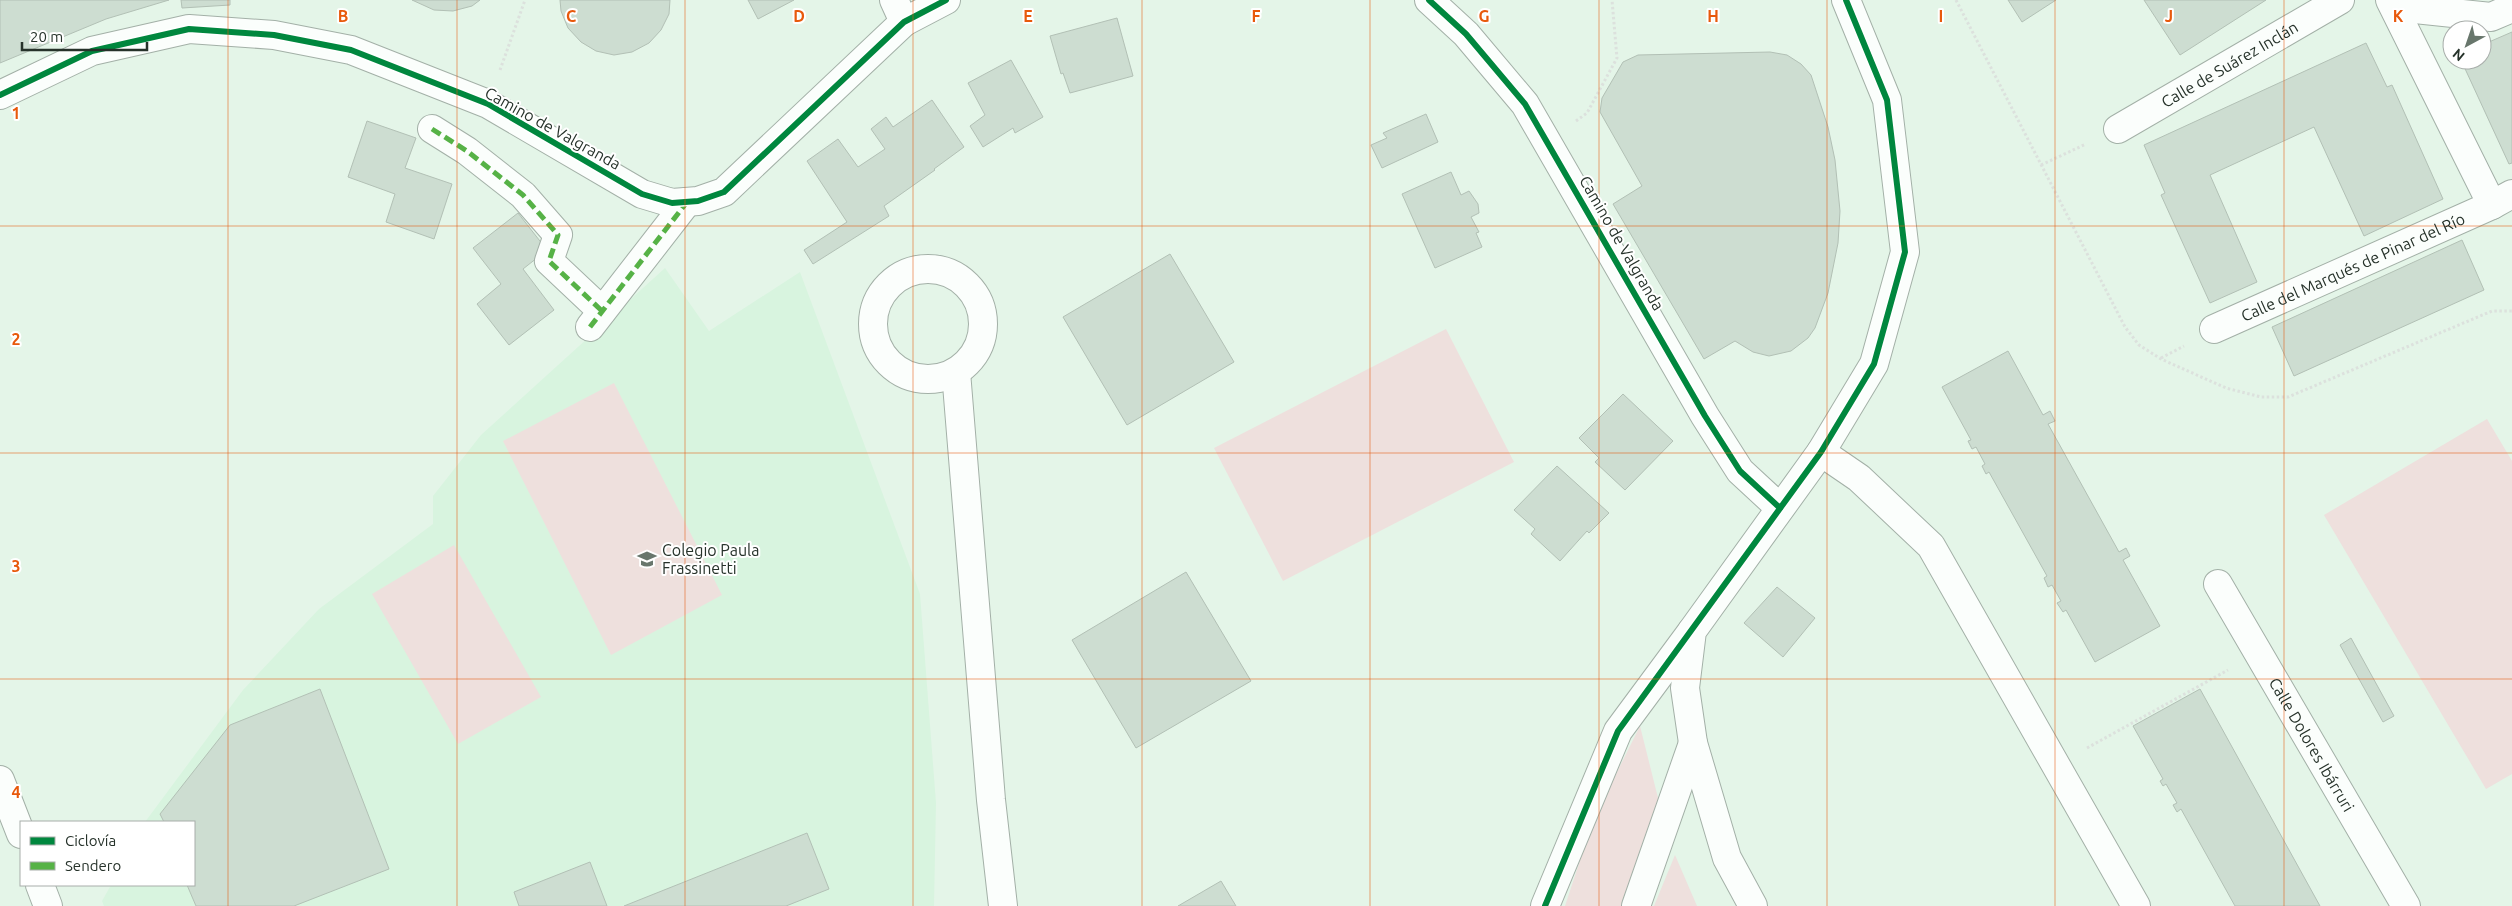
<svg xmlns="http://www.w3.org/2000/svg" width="2512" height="906" font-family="Ubuntu,sans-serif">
<rect width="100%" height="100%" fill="#e4f5e8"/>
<!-- built -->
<path fill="#d8f4df" d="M665,268L709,331L800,272L920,594L936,803L934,906H104L102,901L111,885H194V822H145L243,690L319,609L433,524V496L481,435Z"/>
<!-- green -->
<g fill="#eee0dd">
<path d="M1446,329L1514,462L1283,581L1214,448Z"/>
<path d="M614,383L722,595L611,655L503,441Z"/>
<path d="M2487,419L2512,461V774L2486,789L2324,515Z"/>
<path d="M454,545L541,697L458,744L372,594Z"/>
<path d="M1640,726L1659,802L1626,906H1565L1594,818Z"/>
<path d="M1675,855L1697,906H1654Z"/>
</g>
<!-- building -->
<g fill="#cdddd1" stroke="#b2c0b5">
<path d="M0,0H169L106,19L0,63Z"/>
<path d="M181,0H230V5L182,8Z"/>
<path d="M412,0H480L472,6L453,11L434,10Z"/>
<path d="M560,0H670L669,14L661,30L649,43L632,52L614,55L596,51L581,42L568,28L561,11Z"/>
<path d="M748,0H794L758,19Z"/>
<path d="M2008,0H2056L2022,22Z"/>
<path d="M2144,0H2266L2180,55Z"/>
<path d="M1117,18L1133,76L1070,93L1063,73L1061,74L1050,36Z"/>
<path d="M2512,32V163L2509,164L2461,60H2482V45Z"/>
<path d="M2366,43L2387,87L2392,85L2443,199L2364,236L2314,127L2210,175L2257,282L2210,303L2161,195L2165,193L2144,145Z"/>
<path d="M1770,52L1787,55L1801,64L1811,75L1828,127L1835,160L1840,211L1838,243L1828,293L1815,328L1808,338L1791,351L1769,356L1753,352L1735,341L1704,359L1613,204L1642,186L1600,112L1602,98L1623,62L1638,55Z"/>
<path d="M1011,60L1043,117L1015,133L1013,128L983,147L970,126L985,115L968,83Z"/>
<path d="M932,100L964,147L934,169L935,170L884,206L889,216L813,264L804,250L847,222L807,161L838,139L858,167L885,149L871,129L886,117L893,127Z"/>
<path d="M1426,114L1438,142L1382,168L1371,145L1387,138L1383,133Z"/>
<path d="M367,121L416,138L405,168L452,184L434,239L386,222L395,194L348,177Z"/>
<path d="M1451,172L1461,195L1469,191L1478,204L1479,213L1471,217L1479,232L1476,233L1482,247L1435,268L1402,194Z"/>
<path d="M518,213L547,250L523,269L554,310L509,345L477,304L501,284L473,248Z"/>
<path d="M2462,240L2484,290L2294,376L2272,327Z"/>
<path d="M1170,254L1234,362L1127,425L1063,317Z"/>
<path d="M2008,351L2043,415L2050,411L2055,421L2048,424L2119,552L2126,548L2130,556L2123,560L2160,626L2095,662L2066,610L2063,612L2057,603L2061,601L2052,585L2048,587L2044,578L2047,576L1989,472L1986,474L1982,466L1985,464L1976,447L1972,449L1968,441L1971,440L1942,387Z"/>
<path d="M1623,394L1673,441L1625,490L1595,462L1599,458L1579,438Z"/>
<path d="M1557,466L1609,513L1589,533L1587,531L1560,561L1531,534L1535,529L1514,510Z"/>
<path d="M1186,572L1251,681L1136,748L1072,640Z"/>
<path d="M1777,587L1815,618L1783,657L1744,623Z"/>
<path d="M2351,638L2394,716L2383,722L2340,645Z"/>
<path d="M320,689L389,869L294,906H196L187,885H194V822H164L160,814L230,725Z"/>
<path d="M2200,689L2320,906H2235L2181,809L2177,812L2173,805L2177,803L2166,784L2163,786L2160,781L2163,779L2133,726Z"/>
<path d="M807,833L829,889L786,906H624Z"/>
<path d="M590,862L607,906H519L514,892Z"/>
<path d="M1221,881L1236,906H1178Z"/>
</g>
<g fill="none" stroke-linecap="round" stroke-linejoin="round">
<!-- pedestrian casing -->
<g stroke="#a3b0a7" stroke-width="30">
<g id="pedestrian">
<path d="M432,129L467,151L523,195L558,235L549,261L602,311"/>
<path d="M590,327L687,202"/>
</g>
</g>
<!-- minor casing -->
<g stroke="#a3b0a7" stroke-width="30">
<g id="minor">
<path d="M894,0L904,22"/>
<path d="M1429,0L1466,34L1525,104L1705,416L1740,471L1780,508"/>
<path d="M2390,0L2492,205L2512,194"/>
<path d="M2396,7L2491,17L2512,8"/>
<path d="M0,95L92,51L189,29L274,35L351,50L488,104L642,194L672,203L698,201L724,192L904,22L946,0"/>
<path id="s1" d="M2118,129L2340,0"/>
<circle cx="928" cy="324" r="55"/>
<path id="s2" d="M2214,329L2492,205"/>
<path d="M956,372L991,800L1003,906"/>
<path d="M1821,452L1859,478L1931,546L2136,906"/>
<path id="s3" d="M2218,584L2406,906"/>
<path d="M0,780L21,834"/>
<path d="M40,885L48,906"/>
<path d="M1545,906L1618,731L1692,631"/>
<path d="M1636,906L1693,743"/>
</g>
</g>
<!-- tertiary casing -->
<g stroke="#a3b0a7" stroke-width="30">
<path id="tertiary" d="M1753,906L1727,858L1693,743L1685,688L1692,631L1821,452L1874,364L1905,252L1887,100L1846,0"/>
</g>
<!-- path -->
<g stroke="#dce1dd" stroke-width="3" stroke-dasharray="2.5 2.5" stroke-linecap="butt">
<path d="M1956,0L2125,327L2139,345L2161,359L2226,388L2261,397H2288L2492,311H2512"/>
<path d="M500,70L525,0"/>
<path d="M1576,121L1587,113L1617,58L1612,0"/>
<path d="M2041,165L2086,144"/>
<path d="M2161,358L2184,346"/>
<path d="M2087,748L2228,670"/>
</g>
<!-- pedestrian -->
<use href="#pedestrian" stroke="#fbfefc" stroke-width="28"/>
<!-- minor -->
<use href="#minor" stroke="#fbfefc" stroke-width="28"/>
<!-- tertiary -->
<use href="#tertiary" stroke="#fbfefc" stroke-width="28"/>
<!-- quiet -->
<g stroke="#56b246" stroke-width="5" stroke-dasharray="10 5" stroke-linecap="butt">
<path d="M432,129L467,151L523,195L558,235L549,261L602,311"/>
<path d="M590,327L687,202"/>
</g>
<!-- cycleway casing -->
<g stroke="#fff" stroke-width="9">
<g id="cycleway">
<path d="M1429,0L1466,34L1525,104L1705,416L1740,471L1780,508"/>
<path d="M0,95L92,51L189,29L274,35L351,50L488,104L642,194L672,203L698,201L724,192L904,22L946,0"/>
<path d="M1545,906L1618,731L1821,452L1874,364L1905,252L1887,100L1846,0"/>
</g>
</g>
<!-- cycleway -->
<use href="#cycleway" stroke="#00873e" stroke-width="6"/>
</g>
<!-- grid -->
<path fill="none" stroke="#e8590c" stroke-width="1" stroke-opacity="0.55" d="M228,0V906M457,0V906M685,0V906M913,0V906M1142,0V906M1370,0V906M1599,0V906M1827,0V906M2055,0V906M2284,0V906M0,226H2512M0,453H2512M0,679H2512"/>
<!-- icons -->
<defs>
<g id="school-bare" transform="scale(1.5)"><path d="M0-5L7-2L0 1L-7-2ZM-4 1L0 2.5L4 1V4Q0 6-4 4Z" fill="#68766c" stroke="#fff" stroke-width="2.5" paint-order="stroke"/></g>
</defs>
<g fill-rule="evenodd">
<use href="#school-bare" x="647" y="559"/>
</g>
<g text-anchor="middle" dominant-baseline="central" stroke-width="4" stroke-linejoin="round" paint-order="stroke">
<!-- street labels -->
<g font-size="16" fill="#26322a" stroke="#fff">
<text stroke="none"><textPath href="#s1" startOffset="129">Calle de Suárez Inclán</textPath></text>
<text transform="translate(553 128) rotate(29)">Camino de Valgranda</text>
<text transform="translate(1622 243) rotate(60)">Camino de Valgranda</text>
<text stroke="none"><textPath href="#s2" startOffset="152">Calle del Marqués de Pinar del Río</textPath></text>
<text stroke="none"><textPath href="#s3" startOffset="186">Calle Dolores Ibárruri</textPath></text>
</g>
<!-- poi labels -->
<g font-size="16" fill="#26322a" stroke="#fff" text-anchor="start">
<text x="662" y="550">Colegio Paula<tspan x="662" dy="18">Frassinetti</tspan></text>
</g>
</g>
<g font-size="16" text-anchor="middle" font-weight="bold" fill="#e8590c" stroke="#fff" stroke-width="4" stroke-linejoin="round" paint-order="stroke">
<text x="343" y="22">B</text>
<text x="571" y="22">C</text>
<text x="799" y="22">D</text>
<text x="1028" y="22">E</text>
<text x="1256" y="22">F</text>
<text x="1484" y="22">G</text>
<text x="1713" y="22">H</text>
<text x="1941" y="22">I</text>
<text x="2169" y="22">J</text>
<text x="2398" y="22">K</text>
<text x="16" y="119">1</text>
<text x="16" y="345">2</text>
<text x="16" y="572">3</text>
<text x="16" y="798">4</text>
</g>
<!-- legend -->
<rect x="20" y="821" width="175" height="65" fill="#ffffff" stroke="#a8adaa"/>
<rect x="30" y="837" width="25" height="8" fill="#00873e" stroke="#a8adaa"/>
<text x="65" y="846" font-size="15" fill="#26322a">Ciclovía</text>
<rect x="30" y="862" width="25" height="8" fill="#56b246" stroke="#a8adaa"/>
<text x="65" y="871" font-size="15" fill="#26322a">Sendero</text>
<!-- north arrow -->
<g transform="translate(2467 45) rotate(220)"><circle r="24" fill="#ffffff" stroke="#a8adaa"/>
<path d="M0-4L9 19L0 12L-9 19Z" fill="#68766c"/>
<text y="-8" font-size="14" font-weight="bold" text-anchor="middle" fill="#26322a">N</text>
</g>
<!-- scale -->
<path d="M22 42v8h125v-8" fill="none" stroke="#26322a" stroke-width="2.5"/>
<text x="30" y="42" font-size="15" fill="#26322a" stroke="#ffffff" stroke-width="4" paint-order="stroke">20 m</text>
</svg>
